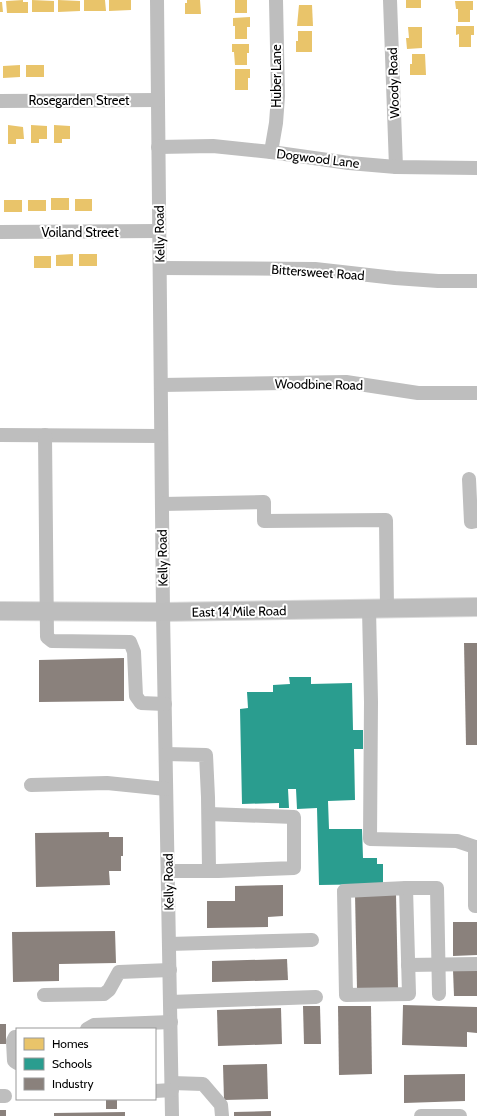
<svg xmlns="http://www.w3.org/2000/svg" width="477" height="1116" font-family="Cabin,sans-serif">
<rect width="100%" height="100%" fill="#fff"/>
<!-- homes -->
<g fill="#e9c46a">
<path d="M23,0V2H28V13H7L6,1Z"/>
<path d="M32,0L54,1V12H32Z"/>
<path d="M58,0L80,1V11L58,12Z"/>
<path d="M84,0H105L106,11H84Z"/>
<path d="M109,0H131V10L109,11Z"/>
<path d="M187,0H200L201,14H185V3H187Z"/>
<rect x="235" y="0" width="12" height="13"/>
<rect x="406" y="0" width="15" height="8"/>
<path d="M455,1H473V10H470V22H458V9H456Z"/>
<path d="M0,2H2L3,12H0Z"/>
<path d="M299,5H312L313,26H297Z"/>
<path d="M250,17V27H247V39H235V26H233V18Z"/>
<path d="M456,26H474V35H471V47H459V34L456,35Z"/>
<path d="M408,27H422V48L407,49L406,38H409Z"/>
<path d="M298,31H312V52H296V41H298Z"/>
<path d="M232,44H249V53H247V65H235L234,52H232Z"/>
<path d="M412,54H425L426,75H410V64H412Z"/>
<path d="M20,65V77L3,78V66Z"/>
<rect x="26" y="65" width="18" height="12"/>
<path d="M235,69H250V78H248V90H235Z"/>
<path d="M8,125L23,127L24,139H16V144H8Z"/>
<path d="M31,125L47,126V139H39V143H31Z"/>
<path d="M54,125L70,126V139H62V143H54Z"/>
<rect x="51" y="198" width="18" height="12"/>
<rect x="75" y="199" width="17" height="12"/>
<rect x="4" y="200" width="18" height="12"/>
<rect x="28" y="200" width="18" height="11"/>
<path d="M73,254V266H56V255Z"/>
<rect x="79" y="254" width="18" height="12"/>
<rect x="34" y="256" width="17" height="12"/>
</g>
<!-- schools -->
<path fill="#2a9d8f" d="M289,677H311V684L352,683L353,730H363V749H354L355,800L328,801L329,829H362L363,858H377V864H383V884L319,885L317,808L297,809L296,789H288L289,808H279V803L242,804L240,709L248,708L247,692H273V685L290,684Z"/>
<!-- industry -->
<g fill="#8a817c">
<path d="M464,643H477V745H466Z"/>
<path d="M124,658V701L39,702V660Z"/>
<path d="M109,832V837H123V856H121V871H109L110,885L36,887L35,833Z"/>
<path d="M283,885V916L268,917V927L207,928V901H235V886Z"/>
<path d="M355,894H396L398,988L357,989Z"/>
<path d="M453,922H477V955L453,956Z"/>
<path d="M115,931L116,963L59,964V981L13,982L12,932Z"/>
<path d="M287,959L288,980L212,982V961Z"/>
<path d="M453,970H477V996H454Z"/>
<path d="M403,1005L477,1007V1033L467,1032V1047L402,1045Z"/>
<path d="M303,1006H320L321,1044H304Z"/>
<path d="M338,1006H371L372,1074L339,1075Z"/>
<path d="M281,1008L282,1044L218,1046L217,1010Z"/>
<rect x="0" y="1024" width="6" height="20"/>
<path d="M267,1064L268,1099L224,1100L223,1065Z"/>
<path d="M465,1074V1101L404,1103V1075Z"/>
<rect x="106" y="1099" width="11" height="10"/>
<rect x="0" y="1110" width="6" height="6"/>
<path d="M271,1111V1116H234V1112Z"/>
<path d="M125,1112V1116H54V1113Z"/>
</g>
<g fill="none" stroke-linecap="round" stroke-linejoin="round">
<!-- major casing -->
<g stroke="#dbdbdb" stroke-width="20">
<path id="major" d="M0,611L163,612L477,607"/>
</g>
<!-- minor -->
<g stroke="#bebebe" stroke-width="14">
<path d="M157,0L163,612L172,1116"/>
<path d="M390,0L396,167"/>
<path d="M0,101L158,100"/>
<path d="M158,147L213,146L271,152L349,163L396,167L477,168"/>
<path d="M271,152L276,123L278,96L276,0"/>
<path d="M0,232L159,231"/>
<path d="M160,268L315,269L395,278L438,281H477"/>
<path d="M161,385L346,382L418,393H477"/>
<path d="M0,435L161,436"/>
<path d="M45,435L47,637L52,641L130,642L134,652L136,696L141,703L165,704"/>
<path d="M469,479L471,522L477,521"/>
<path d="M162,504L264,502V521L386,520L387,609"/>
<path d="M369,609L371,702L370,839L457,841L475,847"/>
<path d="M166,754L206,755L208,797L209,870"/>
<path d="M31,785L107,783L166,789"/>
<path d="M477,847H475V906H477"/>
<path d="M168,871H218L294,868V817L209,814"/>
<path d="M406,888L409,994L346,995L344,891Z"/>
<path d="M406,888H437L439,994"/>
<path d="M169,944L312,940"/>
<path d="M408,965L477,964"/>
<path d="M44,995L104,994L109,990L119,972L170,970"/>
<path d="M170,1002L316,997"/>
<path d="M87,1029L94,1025L171,1022"/>
<path d="M17,1037H15L13,1041L14,1061L17,1063"/>
<path d="M172,1083L203,1084L221,1105L222,1116"/>
<path d="M155,1091L172,1090"/>
<path d="M0,1096H5"/>
<path d="M421,1116H460"/>
</g>
<!-- major -->
<use href="#major" stroke="#bdbdbd" stroke-width="18"/>
</g>
<g text-anchor="middle" dominant-baseline="central" stroke-width="4" stroke-linejoin="round" paint-order="stroke">
<!-- street labels -->
<g font-size="13" fill="#000" stroke="#fff">
<text transform="translate(276 76) rotate(-90)">Huber Lane</text>
<text transform="translate(393 83) rotate(-92)">Woody Road</text>
<text x="79" y="100">Rosegarden Street</text>
<text transform="translate(318 158) rotate(7)">Dogwood Lane</text>
<text x="80" y="232">Voiland Street</text>
<text transform="translate(159 234) rotate(-91)">Kelly Road</text>
<text transform="translate(318 272) rotate(4)">Bittersweet Road</text>
<text transform="translate(319 384) rotate(1)">Woodbine Road</text>
<text transform="translate(162 558) rotate(-91)">Kelly Road</text>
<text transform="translate(239 611) rotate(-1)">East 14 Mile Road</text>
<text transform="translate(168 882) rotate(-91)">Kelly Road</text>
</g>
</g>
<!-- legend -->
<rect x="16" y="1028" width="140" height="72" fill="#ffffff" stroke="#999999"/>
<rect x="24" y="1038" width="20" height="12" fill="#e9c46a" stroke="#999999"/>
<text x="52" y="1048" font-size="12" fill="#000000">Homes</text>
<rect x="24" y="1058" width="20" height="12" fill="#2a9d8f" stroke="#999999"/>
<text x="52" y="1068" font-size="12" fill="#000000">Schools</text>
<rect x="24" y="1078" width="20" height="12" fill="#8a817c" stroke="#999999"/>
<text x="52" y="1088" font-size="12" fill="#000000">Industry</text>
</svg>
